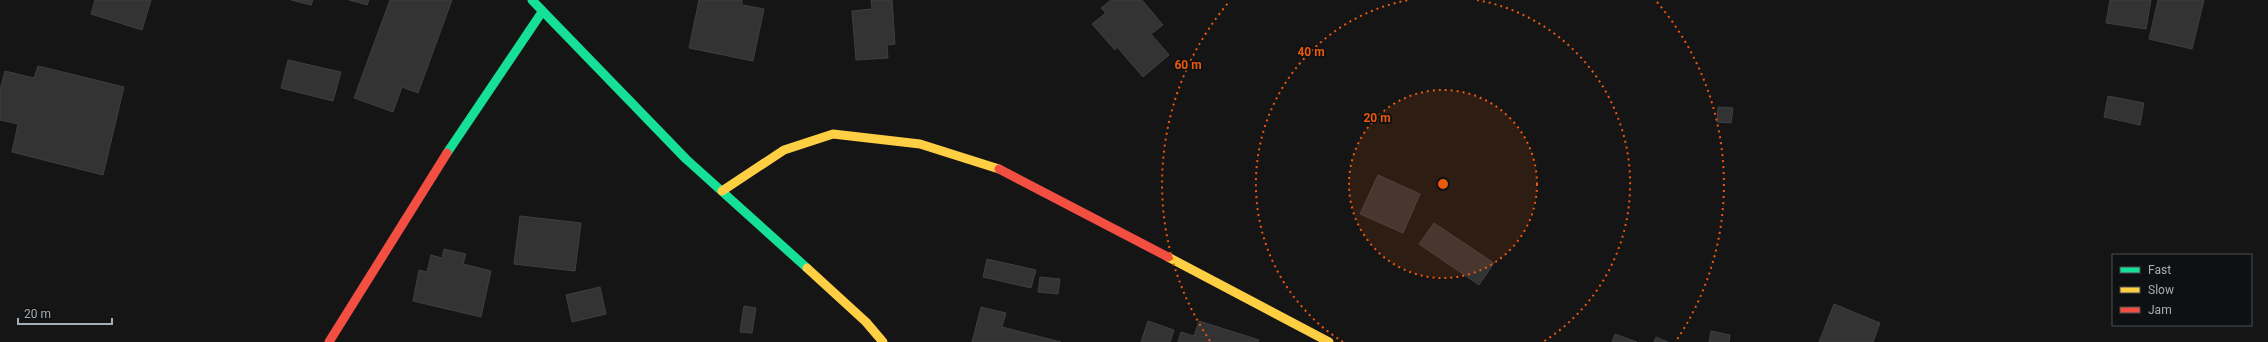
<svg xmlns="http://www.w3.org/2000/svg" width="2268" height="342" font-family="Roboto,sans-serif">
<rect width="100%" height="100%" fill="#151515"/>
<!-- building -->
<g fill="#333334" stroke="#3d3f41">
<path d="M95,0H151L142,30L91,14Z"/>
<path d="M291,0H313L311,5Z"/>
<path d="M349,0H369L367,5Z"/>
<path d="M390,0H452L418,93L402,87L393,112L354,98Z"/>
<path d="M699,0H742V5L764,9L753,61L689,48Z"/>
<path d="M871,0H892L895,44L887,45L888,58L856,60L852,11L872,9Z"/>
<path d="M1111,0H1142L1163,25L1151,34L1169,55L1143,77L1117,47L1115,50L1092,24L1106,13L1101,8Z"/>
<path d="M2110,0H2151L2146,29L2106,23Z"/>
<path d="M2158,0H2204L2192,49L2149,39Z"/>
<path d="M288,60L341,72L333,101L281,88Z"/>
<path d="M38,66L124,87L103,175L12,152L18,124L0,120V90L5,71L34,78Z"/>
<path d="M2108,96L2144,103L2140,125L2104,117Z"/>
<path d="M1718,107L1733,108L1731,123L1717,122Z"/>
<path d="M1378,175L1420,194L1403,233L1360,214Z"/>
<path d="M520,216L581,223L575,271L514,264Z"/>
<path d="M1434,223L1494,263L1479,285L1419,244Z"/>
<path d="M444,249L466,254L463,264L491,271L481,317L413,301L419,270L427,272L431,255L442,258Z"/>
<path d="M987,259L1036,270L1031,288L983,277Z"/>
<path d="M1040,277L1060,279L1058,294L1038,292Z"/>
<path d="M600,287L606,314L572,322L566,295Z"/>
<path d="M1834,304L1880,323L1873,342H1819Z"/>
<path d="M744,306L756,308L752,333L740,332Z"/>
<path d="M981,307L1006,313L1002,327L1061,342H972Z"/>
<path d="M1148,321L1174,330L1170,342H1141Z"/>
<path d="M1199,321L1259,340L1258,342H1178L1181,332L1194,336Z"/>
<path d="M1711,331L1730,335L1729,342H1709Z"/>
<path d="M1615,334L1637,342H1612Z"/>
<path d="M1656,337L1668,342H1654Z"/>
</g>
<g fill="none" stroke-linecap="round" stroke-linejoin="round">
<!-- fast -->
<g stroke="#16e098" stroke-width="9">
<path d="M532,0L686,159L807,268"/>
<path d="M447,153L542,12"/>
</g>
<!-- slow -->
<g stroke="#ffcf43" stroke-width="9">
<path d="M722,191L784,150L833,134L920,144L999,169"/>
<path d="M1168,257L1329,342"/>
<path d="M807,268L866,322L883,342"/>
</g>
<!-- jam -->
<g stroke="#f24e42" stroke-width="9">
<path d="M999,169L1168,257"/>
<path d="M329,342L447,153"/>
</g>
</g>
<!-- distance rings -->
<circle cx="1443" cy="184" r="94" fill="#e8590c" fill-opacity=".12"/>
<g fill="none" stroke="#e8590c" stroke-width="2" stroke-dasharray="2 4">
<circle cx="1443" cy="184" r="94"/>
<path d="M1343 342A187 187 0 0 1 1409 0M1477 0A187 187 0 0 1 1543 342"/>
<path d="M1210 341A281 281 0 0 1 1229 2M1657 2A281 281 0 0 1 1676 341"/>
</g>
<circle cx="1443" cy="184" r="6" fill="#e8590c" stroke="#0f1011" stroke-width="2"/>
<g font-size="12" text-anchor="middle" font-weight="bold" fill="#e8590c" stroke="#0f1011" stroke-width="3.5" stroke-linejoin="round" paint-order="stroke">
<text x="1311" y="56">40 m</text>
<text x="1188" y="69">60 m</text>
<text x="1377" y="122">20 m</text>
</g>
<!-- legend -->
<rect x="2112" y="254" width="140" height="72" fill="#0f1011" stroke="#4b4f53"/>
<rect x="2120" y="267" width="20" height="6" fill="#16e098" stroke="#4b4f53"/>
<text x="2148" y="274" font-size="12" fill="#a5adb7">Fast</text>
<rect x="2120" y="287" width="20" height="6" fill="#ffcf43" stroke="#4b4f53"/>
<text x="2148" y="294" font-size="12" fill="#a5adb7">Slow</text>
<rect x="2120" y="307" width="20" height="6" fill="#f24e42" stroke="#4b4f53"/>
<text x="2148" y="314" font-size="12" fill="#a5adb7">Jam</text>
<!-- scale -->
<path d="M18 318v6h94v-6" fill="none" stroke="#a5adb7" stroke-width="2"/>
<text x="24" y="318" font-size="12" fill="#a5adb7" stroke="#0f1011" stroke-width="3" paint-order="stroke">20 m</text>
</svg>
